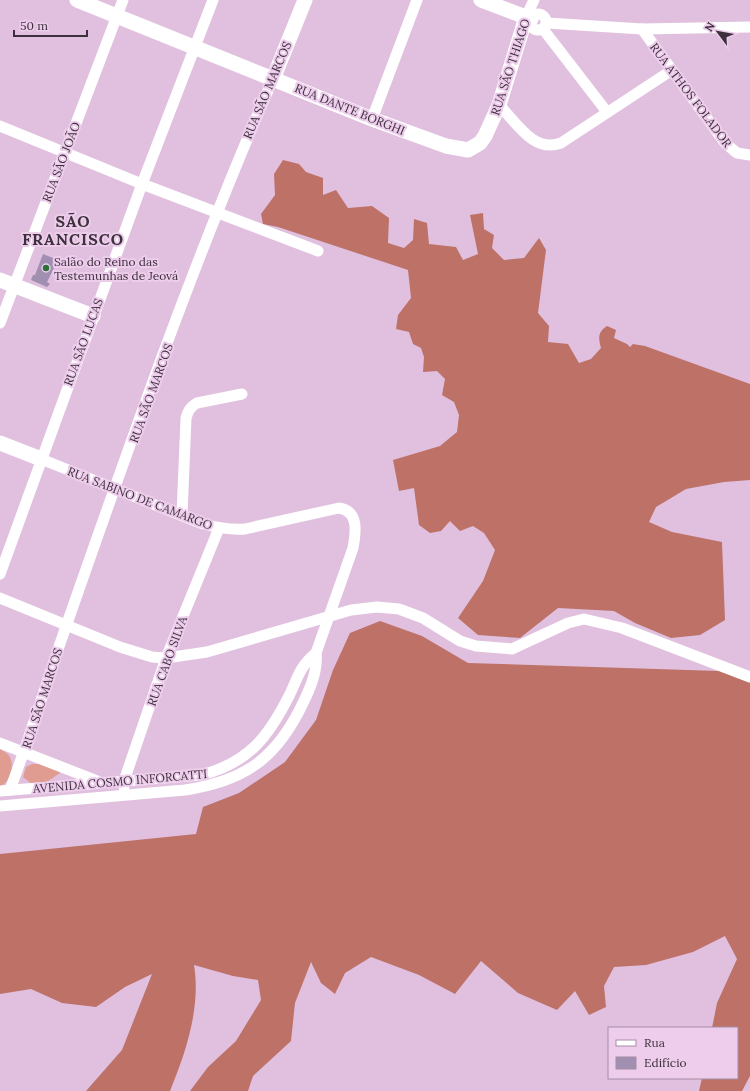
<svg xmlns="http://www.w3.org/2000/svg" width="750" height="1091" font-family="Lora,serif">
<rect width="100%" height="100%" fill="#e0c0de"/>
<!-- green -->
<g fill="#e19c92">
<path d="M0,749C5,752 10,754 11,760C14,768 9,784 0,786Z"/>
<path d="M32,764H40L60,771V773L44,784L33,785L23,777L26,767Z"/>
</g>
<!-- forest -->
<g fill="#bd7167">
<path d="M283,160L299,164L306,172L323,178V195L336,190L348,208L372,206L389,218L388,243L404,248L413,240L414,219L427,223L429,244L456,247L463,260L478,254L470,215L483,213L484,229L494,235L492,248L504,260L524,258L539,238L546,250L538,313L549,326L548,342L568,344L579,363L591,359L601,348C598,337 598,332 607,326L616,330L614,338L627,344L630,347L633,344L645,346L750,384V480L724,482L686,489L656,507L649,522L672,532L722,542L725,620L700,635L671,638L635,623L614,611L558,608L520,638L478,635L458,618L483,581L495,550L484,533L473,526L460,531L450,521L441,531L430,533L419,525L414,488L399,491L393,460L440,446L457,432L459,415L454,402L442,395L445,379L437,371L423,372L424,357L421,348L413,344L409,332L396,329L398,315L411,298L408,270L278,227L263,224L261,214L275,195L274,174Z"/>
<path d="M380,621L422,636L468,663L750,672V1076L742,1091H699L702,1078H737V1028H712L717,1003L737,959L725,936L693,952L646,965L614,967L604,986L606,1007L589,1015L575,991L557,1010L518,993L481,961L455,994L419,975L371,957L345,973L335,994L321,983L311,962L295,1003L291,1041L253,1076L248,1091H190L208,1067L236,1041L261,1000L258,980L233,976L194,965C201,1007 186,1052 170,1091H86L122,1050L152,974L125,987L96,1007L62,1003L31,989L0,994V854L196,834L203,807L239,793L285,762L316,720L333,670L350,633Z"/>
</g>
<!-- building -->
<path fill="#a08fb1" d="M43,254L58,260L47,282L50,284L47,287L31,280L33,275H35Z"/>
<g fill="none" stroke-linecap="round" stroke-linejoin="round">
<!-- street -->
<g stroke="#fff" stroke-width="11">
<circle cx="538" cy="22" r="8"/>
<path d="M526,17L534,0"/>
<path d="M547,23L642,29L750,27"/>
<path d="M543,29L607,112"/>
<path d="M642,29L725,143L737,153L750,155"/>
<path d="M499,105C517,123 533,153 561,143L672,70"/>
<path d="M372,119L417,0"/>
<path d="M0,126L142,184L318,251"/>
<path d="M0,323L123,0"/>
<path d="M182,515L186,418C188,411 190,407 197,403L242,394"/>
<path d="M0,574L142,184L213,0"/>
<path d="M0,598L120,647L152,657L166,658L207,652L351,610L377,607L399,609L423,618L460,641L476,646L512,649L568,623L584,619L622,628L750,677"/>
<path d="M0,743L100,782"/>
<path d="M124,787V781L166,658L219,528"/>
<path d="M10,790C29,739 45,687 63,635C128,449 194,259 273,79"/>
<path d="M0,791L201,775C249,763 269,736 290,694C298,677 300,666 316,653"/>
<path d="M0,806L185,790C244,781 276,759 302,705C310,689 318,671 316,653L353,548C356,532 359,511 339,508L245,529C228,530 215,527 200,523L41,459"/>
</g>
<!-- secondary -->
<g stroke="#fff" stroke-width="15">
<path d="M77,0L372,119L446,146L468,150L480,143L485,136L499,105L526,17"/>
<path d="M481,0L531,19"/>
<path d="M273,79L305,0"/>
<path d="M0,280L93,316"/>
<path d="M0,443L41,459"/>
</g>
</g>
<!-- markers -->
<circle fill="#2c6f39" stroke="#edcdeb" stroke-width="1.5" cx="46" cy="268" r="4"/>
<g text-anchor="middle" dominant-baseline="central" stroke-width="4" stroke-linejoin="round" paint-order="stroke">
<!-- street labels -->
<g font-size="12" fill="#3c303c" stroke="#edcdeb">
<text transform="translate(510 67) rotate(-72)">RUA SÃO THIAGO</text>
<text transform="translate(267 90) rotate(-67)">RUA SÃO MARCOS</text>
<text transform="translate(691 95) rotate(53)">RUA ATHOS FOLADOR</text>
<text transform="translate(350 109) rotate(22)">RUA DANTE BORGHI</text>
<text transform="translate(61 162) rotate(-69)">RUA SÃO JOÃO</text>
<text transform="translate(83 342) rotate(-70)">RUA SÃO LUCAS</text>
<text transform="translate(151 393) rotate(-70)">RUA SÃO MARCOS</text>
<text transform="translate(140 498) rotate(21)">RUA SABINO DE CAMARGO</text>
<text transform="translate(167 661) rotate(-70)">RUA CABO SILVA</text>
<text transform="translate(42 698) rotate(-72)">RUA SÃO MARCOS</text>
<text transform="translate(120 781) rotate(-5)">AVENIDA COSMO INFORCATTI</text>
</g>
<!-- poi labels -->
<g font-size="12" fill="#3c303c" stroke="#edcdeb" text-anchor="start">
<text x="54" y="261">Salão do Reino das<tspan x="54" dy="14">Testemunhas de Jeová</tspan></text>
</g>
<!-- district labels -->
<g font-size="16" font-weight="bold" letter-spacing="1" fill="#3c303c" stroke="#edcdeb">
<text x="73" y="221">SÃO<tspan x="73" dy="18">FRANCISCO</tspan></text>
</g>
</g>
<!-- legend -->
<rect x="608" y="1027" width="130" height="52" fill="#edcdeb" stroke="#a68ea5"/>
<rect x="616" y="1040" width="20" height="6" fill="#ffffff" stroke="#a68ea5"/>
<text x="644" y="1047" font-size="12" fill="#3c303c">Rua</text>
<rect x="616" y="1057" width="20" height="12" fill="#a08fb1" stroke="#a68ea5"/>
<text x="644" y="1067" font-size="12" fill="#3c303c">Edifício</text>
<!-- north arrow -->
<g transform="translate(718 32) rotate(302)" stroke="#edcdeb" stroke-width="3" paint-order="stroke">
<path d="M0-3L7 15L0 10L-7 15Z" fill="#3c303c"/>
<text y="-6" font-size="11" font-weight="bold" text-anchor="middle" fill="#3c303c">N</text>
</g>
<!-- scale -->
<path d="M14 30v6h73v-6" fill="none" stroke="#3c303c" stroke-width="2"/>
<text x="20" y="30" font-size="12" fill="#3c303c" stroke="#edcdeb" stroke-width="3" paint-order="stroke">50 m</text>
</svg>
